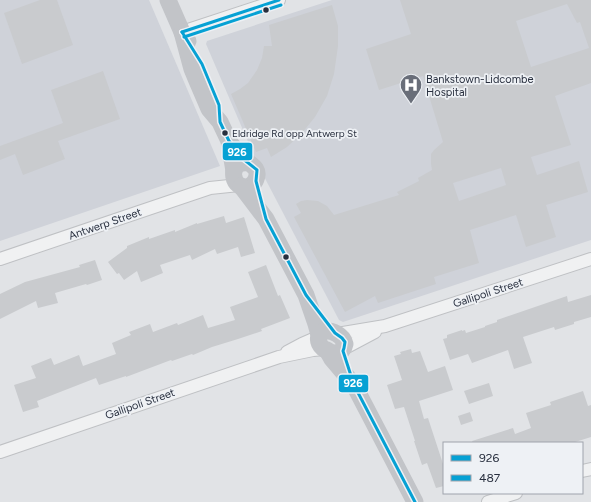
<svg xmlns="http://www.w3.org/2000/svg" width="591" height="502" font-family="Figtree,sans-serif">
<rect width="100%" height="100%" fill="#e1e3e6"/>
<!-- built -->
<g fill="#cfd2d9">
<path d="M0,0H149L220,166L0,241Z"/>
<path d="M332,0H591V240L343,322L339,320L258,165L206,44L207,41Z"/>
</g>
<!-- building -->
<g fill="#c9cbce" fill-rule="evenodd">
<path d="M40,0H57L73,45L22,64L4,13Z"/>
<path d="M400,0H591V83L555,96L571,145L531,157L537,175L579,161L588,192L546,205L556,237L526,247L516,215L470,230L479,263L434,277L436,284L378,303L375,296L345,312L294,217L301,213L296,204L301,201L307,200L318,201L327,206L334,215L399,195L397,192L419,181L418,178L432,170L431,164V154L434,150L443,142L423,76L379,90L366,49L411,34ZM567,4L577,23L580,22L589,48L531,67L516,21ZM501,168L506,185L459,201L453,183Z"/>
<path d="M332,5L338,26V46L334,74L327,96L315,117L302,133L287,147L271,157L267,148L256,152L231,94L240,89L248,83L257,70L262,58L264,46H272L269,25Z"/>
<path d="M103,71L120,119L58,141L65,159L23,175L15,154L0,160V146L63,123L51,90Z"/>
<path d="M224,216L226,223L244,217L255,253L241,257L238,247L217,254L215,249L192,260L190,255L160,265L163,273L141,282L137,271L124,280L119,273L117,274L108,262L127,248V246L149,237V239L175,230V232L197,223V224Z"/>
<path d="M95,260L102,280L87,285L86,284L55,293L58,303L38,308L36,301L0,319V294L25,282L80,267L79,265Z"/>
<path d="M266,265L278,296L280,295L290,318L261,329L262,331L238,339L212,347L193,355L192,354L172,361L171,360L126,377V376L99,385L96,378L37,401L39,407L23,412L14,385L36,378L31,366L51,358L54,365L79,355L83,366L116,354L112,343L131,335L129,332L150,324L153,332L177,323L178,325L203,315L208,328L235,320L230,307L258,297L248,272Z"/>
<path d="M591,295V317L574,322V324L555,330L554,327L523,337L532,363L514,369L508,350L472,363L468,354L450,360L443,339L447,338V335L462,330V331L465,330L466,333L485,327V326L497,322V320L567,296L568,302Z"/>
<path d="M411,349L412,353L420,351L428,372L445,366L453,390L419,401L424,419L428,418L444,467V486L436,488L427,463L422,465L414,441H415L404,407L395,409L387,385L402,380L394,356L401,354L400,352Z"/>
<path d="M489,383L493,396L469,404L464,391Z"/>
<path d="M583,391L588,406L591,405V437L572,443H473L472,441L513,428L515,434L531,428L526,413L551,405L550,402Z"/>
<path d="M470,412L473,421L461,425L458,416Z"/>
</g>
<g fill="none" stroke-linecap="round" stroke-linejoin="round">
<!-- street casing -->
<g stroke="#bfc1c4" stroke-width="14">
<g id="street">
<path d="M182,32L279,0"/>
<path d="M0,259L210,188L239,185"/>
<path d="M337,334L385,326L591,259"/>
<path d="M343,349L375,332"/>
<path d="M287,352L302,344L318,337"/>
<path d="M0,452L279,357L313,350L325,349"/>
<path d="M582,471L591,469"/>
<path d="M488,502L516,493"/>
</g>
</g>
<!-- street -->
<use href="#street" stroke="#f0f1f2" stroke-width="12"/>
<!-- secondary -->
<g stroke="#c2c4c8" stroke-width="17">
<path d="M168,0L182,32L188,41"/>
<path d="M182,32L192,69L197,81L209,109L220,122L229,141L234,171"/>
<path d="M230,143C234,147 237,153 242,157C248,164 261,167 256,179C255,182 253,184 250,186C232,194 225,159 249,163"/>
<path d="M241,186L266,219L306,295L316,324L319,335"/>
<path d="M324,331C332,330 343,335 345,344C341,365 305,344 324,331Z"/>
<path d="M327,350L332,359L354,385L415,502"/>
</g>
<!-- bus-1 casing -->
<g stroke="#eef1f5" stroke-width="6">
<g id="bus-1">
<path d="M182,32L202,64L219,105L220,122L229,141L242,158L257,170L256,181L266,219L306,295L335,333L342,338L345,342L344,348L343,351L354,385L415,502"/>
<path d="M182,32L279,0"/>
</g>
</g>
<!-- bus-2 casing -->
<g stroke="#eef1f5" stroke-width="6">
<path id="bus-2" d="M184,37L281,5"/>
</g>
<!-- bus-1 -->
<use href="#bus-1" stroke="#06a1d4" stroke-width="3"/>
<!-- bus-2 -->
<use href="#bus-2" stroke="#06a1d4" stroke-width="3"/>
</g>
<!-- icons -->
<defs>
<g id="hospital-pin" transform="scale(1.15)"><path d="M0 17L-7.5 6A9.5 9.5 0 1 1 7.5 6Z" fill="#696e79" stroke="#eef1f5"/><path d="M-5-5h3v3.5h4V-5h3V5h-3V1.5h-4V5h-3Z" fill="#fff"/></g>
</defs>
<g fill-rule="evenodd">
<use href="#hospital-pin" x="411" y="85"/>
</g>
<!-- markers -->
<g fill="#282f3e" stroke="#eef1f5" stroke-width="1.5">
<circle cx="266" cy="10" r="3.5"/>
<circle cx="225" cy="133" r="3.5"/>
<circle cx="286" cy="257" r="3.5"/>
</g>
<g text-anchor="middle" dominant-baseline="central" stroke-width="3.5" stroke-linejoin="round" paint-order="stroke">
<!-- bus labels -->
<g font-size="10" fill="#282f3e" stroke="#eef1f5" text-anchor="start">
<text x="232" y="133">Eldridge Rd opp Antwerp St</text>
</g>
<!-- poi labels -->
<g font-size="11" fill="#282f3e" stroke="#eef1f5" text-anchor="start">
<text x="426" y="79">Bankstown-Lidcombe<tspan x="426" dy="13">Hospital</tspan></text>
</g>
<!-- street labels -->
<g font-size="11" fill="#282f3e" stroke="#eef1f5">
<text transform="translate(105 224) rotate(-19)">Antwerp Street</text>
<text transform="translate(488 293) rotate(-18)">Gallipoli Street</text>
<text transform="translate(140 404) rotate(-19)">Gallipoli Street</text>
</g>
</g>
<g stroke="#eef1f5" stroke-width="1.5">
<rect x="222" y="142" width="31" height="19" rx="4" fill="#06a1d4"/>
<rect x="338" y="374" width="31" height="19" rx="4" fill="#06a1d4"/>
</g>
<g font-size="11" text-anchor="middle" font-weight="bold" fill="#fff">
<text x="237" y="156">926</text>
<text x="353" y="387">926</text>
</g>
<!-- legend -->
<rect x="443" y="442" width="140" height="52" fill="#eef1f5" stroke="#9fa3ac"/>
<rect x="451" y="455" width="20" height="6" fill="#06a1d4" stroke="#9fa3ac"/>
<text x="479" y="462" font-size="12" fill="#282f3e">926</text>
<rect x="451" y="475" width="20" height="6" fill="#06a1d4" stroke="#9fa3ac"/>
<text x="479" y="482" font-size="12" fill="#282f3e">487</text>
</svg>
